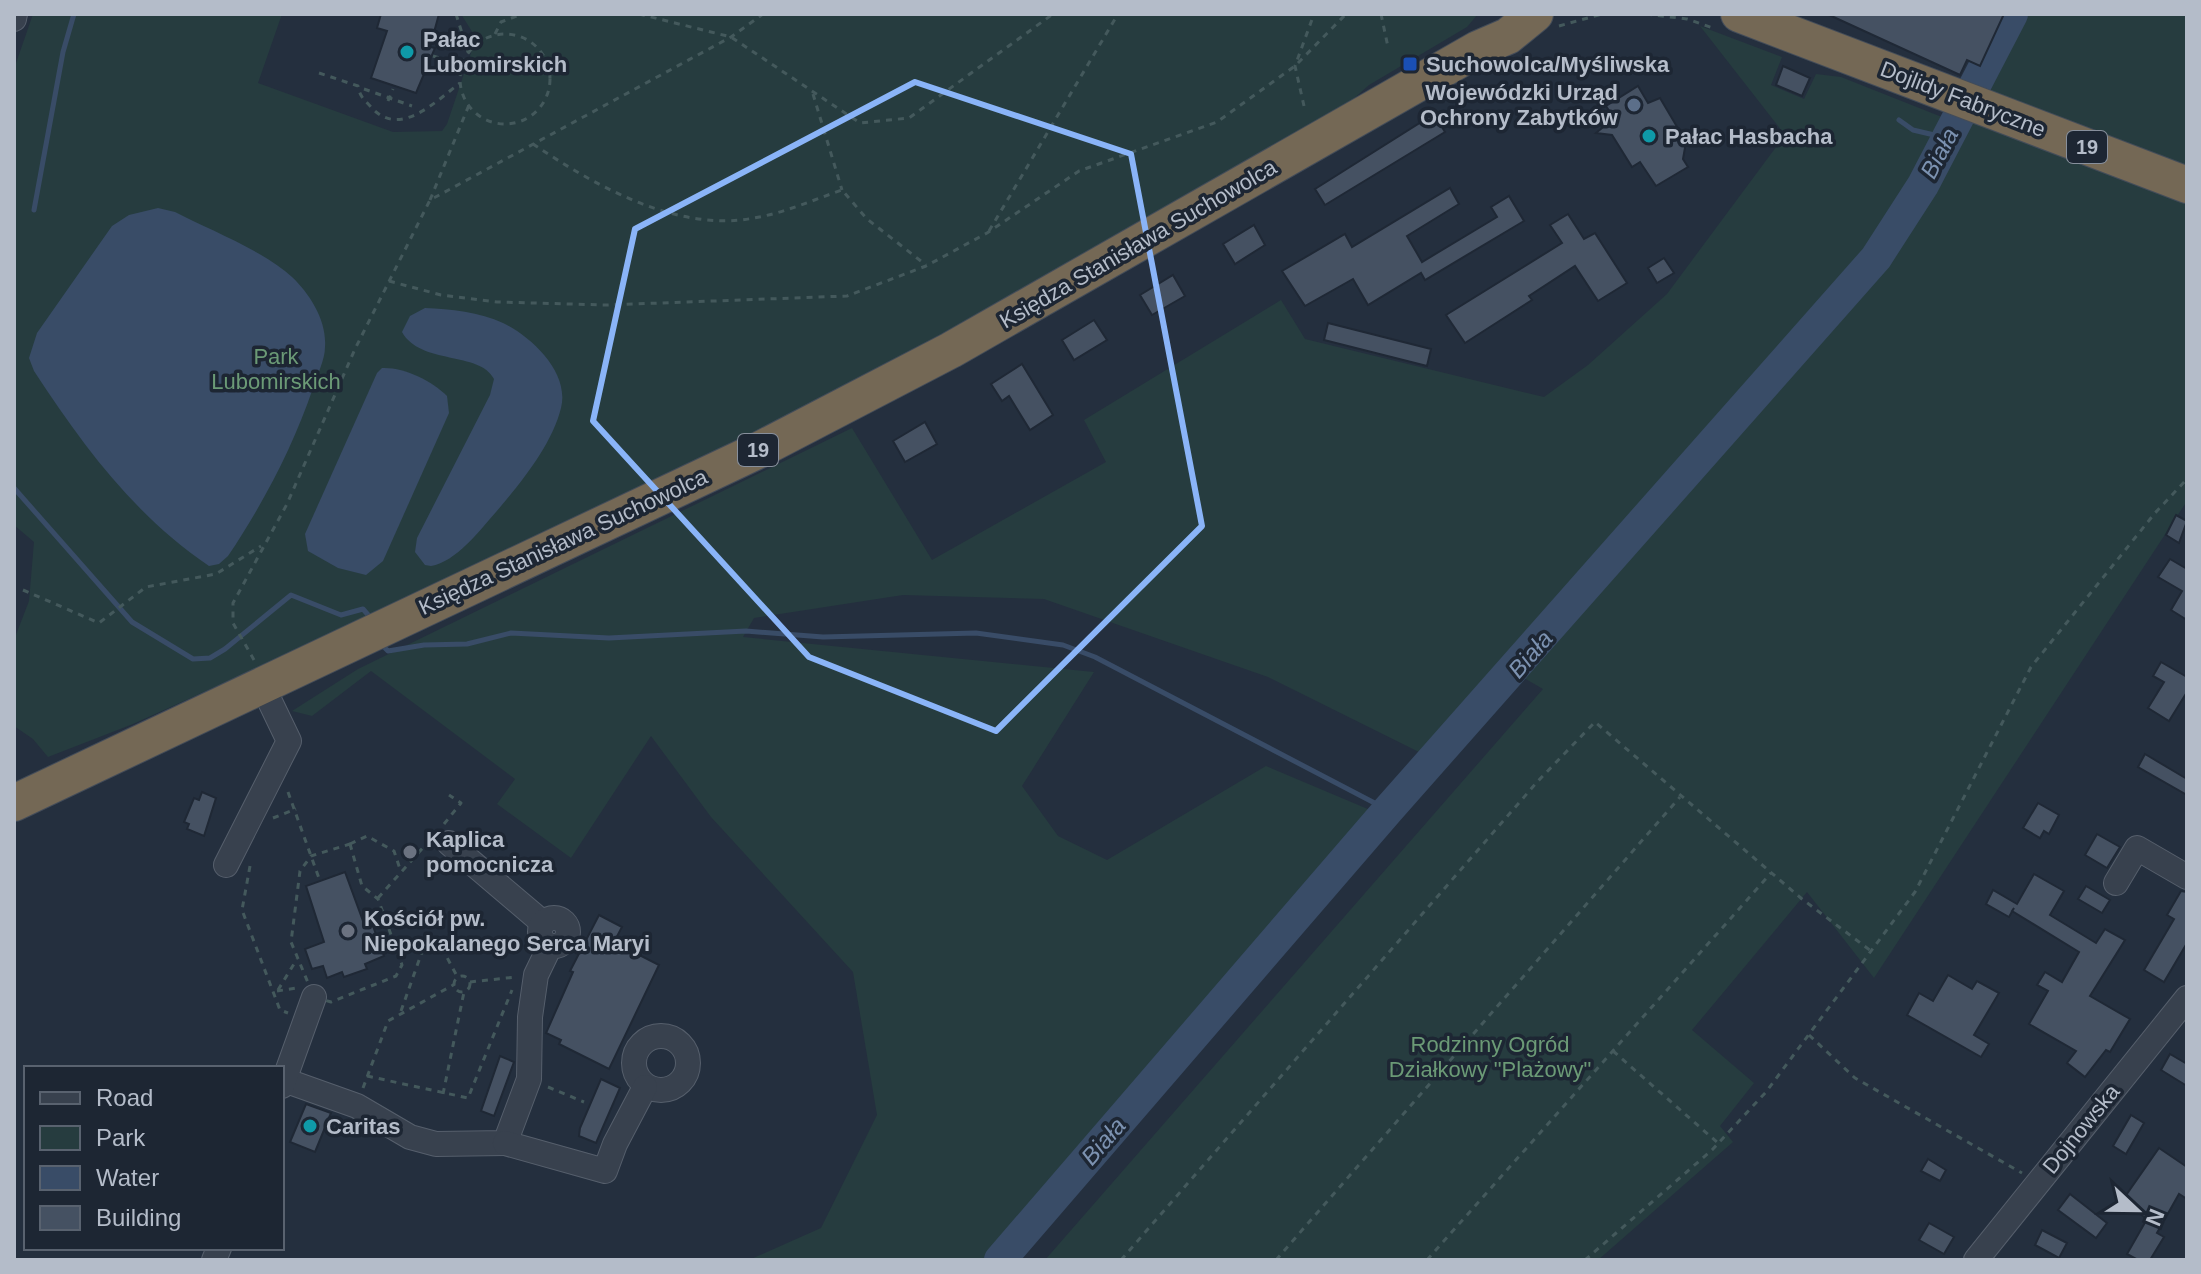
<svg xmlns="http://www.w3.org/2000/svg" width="2201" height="1274" font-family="Helvetica,sans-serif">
<rect width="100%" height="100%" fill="#242f3e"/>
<!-- green -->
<g fill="#263c3f">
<path d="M33,14H282L258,83L393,132L442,131L447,124L476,38L461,14H1478L1467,27L1369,85L1341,110L1159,221L598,514L133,724L48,757L33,739L14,726V640L29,601L34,542L14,525V69Z"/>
<path d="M2005,14H2187V501L1874,978L1807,892L1692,1030L1754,1083L1720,1126L1733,1142L1598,1260H1045L1543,689L1505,667L1427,756L1268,677L1044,599L903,595L754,618L743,637L1094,672L1022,786L1058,836L1107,860L1266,766L1382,815L997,1260H749L821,1228L877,1115L853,972L711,817L651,736L571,858L497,804L515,779L371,671L312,716L292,711L358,669L852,428L932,560L1106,462L1084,420L1281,300L1305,339L1544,397L1588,365L1667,294L1785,135L1700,26L1782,57L1771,85L1804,99L1816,74L1841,77L1952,121Z"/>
</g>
<!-- water -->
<g fill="#394c67">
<path d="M158,208L175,212C210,230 264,251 292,277C310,294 327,321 325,347C325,360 317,375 313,388C293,447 263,504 228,556L219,564L209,566C133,514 84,447 34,371L29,358L37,333L112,226L129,215Z"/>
<path d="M425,308C450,309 480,312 503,323C532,337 570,373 561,408C552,445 520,484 496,512C480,530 456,562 431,566L425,565L415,552L417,538L490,395L494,379C480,351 420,365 402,332L410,316Z"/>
<path d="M382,368C404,367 432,381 447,396L449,413L383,561L366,575L338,568L308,551L305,534L377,373Z"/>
</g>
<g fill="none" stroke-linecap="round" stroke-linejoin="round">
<!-- stream -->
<g stroke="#394c67" stroke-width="5">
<path d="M1899,120L1913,130L1947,138"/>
<path d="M34,210L63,52L74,14"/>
<path d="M14,488L132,622L193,659L210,658L225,649L291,595L341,615L363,609L369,616"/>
<path d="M383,646L388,651L424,645L467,644L511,633L609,638L746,631L823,637L976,633L1063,645L1095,657L1388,810"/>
</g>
<!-- river -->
<path stroke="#394c67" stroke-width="32" d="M1000,1260L1388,810L1876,258L1923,185L2012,14"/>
</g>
<!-- building -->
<g fill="#455162" stroke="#1f2835" stroke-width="2">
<path d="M381,14H439L430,47L435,48L416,93L371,78L387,31L377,28Z"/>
<path d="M1827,14H2004L1980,66L1967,60L1960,75Z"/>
<path d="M1783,66L1810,78L1802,96L1776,85Z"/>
<path d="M1638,86L1648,103L1660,98L1686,142L1683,159L1688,167L1656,186L1640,162L1632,167L1612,135L1596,133L1614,118L1606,106Z"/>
<path d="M1434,114L1445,132L1325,205L1315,189Z"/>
<path d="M1450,188L1459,204L1407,236L1422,262L1497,217L1491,207L1509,196L1524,221L1425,280L1421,273L1368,305L1353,279L1305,306L1282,271L1345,234L1352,247Z"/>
<path d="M1568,214L1584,239L1595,233L1627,283L1598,301L1575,266L1529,296L1532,300L1465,343L1446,315L1562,243L1550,225Z"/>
<path d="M1254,225L1265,245L1235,264L1223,244Z"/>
<path d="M1664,258L1674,273L1657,283L1648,268Z"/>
<path d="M1173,275L1185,296L1152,315L1140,295Z"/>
<path d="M1094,320L1107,340L1074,360L1062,340Z"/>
<path d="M1328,323L1431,349L1427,366L1324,340Z"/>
<path d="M1022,364L1053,415L1030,430L1009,396L1002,401L991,384Z"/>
<path d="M925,422L937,444L905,462L893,441Z"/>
<path d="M2176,515L2187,521L2179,543L2166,535Z"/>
<path d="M2170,559L2187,569V620L2171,610L2182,591L2158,577Z"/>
<path d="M2161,662L2187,677V692L2169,721L2148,708L2164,682L2153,676Z"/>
<path d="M2145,754L2187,779V795L2138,767Z"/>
<path d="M202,792L216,798L204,836L187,829L189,824L184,822L194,798L199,800Z"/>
<path d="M2038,803L2059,815L2049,834L2044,831L2040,838L2023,828Z"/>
<path d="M2097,834L2120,847L2107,868L2085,855Z"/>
<path d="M345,872L363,921L370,918L384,956L365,964L367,969L344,977L342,972L327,978L323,966L312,969L305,949L324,942L306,886Z"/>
<path d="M2034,874L2064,891L2050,915L2096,943L2105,929L2125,940L2090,996L2130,1019L2110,1052L2106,1050L2085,1077L2067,1063L2076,1051L2029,1024L2048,991L2037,985L2045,972L2062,982L2079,952L2012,911L2014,908L2009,917L1986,904L1993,890L2017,904Z"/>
<path d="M2086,886L2110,900L2102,913L2078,899Z"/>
<path d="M2181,891L2187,892V943L2164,982L2144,970L2174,919L2167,915Z"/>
<path d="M599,915L622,927L614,942L659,965L609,1069L559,1044L561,1040L546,1033L573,972L570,971Z"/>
<path d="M1948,975L1972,989L1977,981L1999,993L1974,1035L1989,1044L1981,1057L1907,1015L1919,993L1933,1001Z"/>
<path d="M2170,1054L2187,1064V1086L2161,1070Z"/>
<path d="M500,1056L514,1062L494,1116L481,1111Z"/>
<path d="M601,1079L620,1088L596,1143L579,1136L580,1128Z"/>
<path d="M306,1104L331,1113L315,1152L290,1142Z"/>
<path d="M2131,1115L2144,1123L2126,1154L2113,1146Z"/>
<path d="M2159,1148L2187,1167V1199L2179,1194L2157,1233L2164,1237L2150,1260H2138L2127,1254L2147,1219L2122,1201Z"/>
<path d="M1928,1159L1946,1170L1940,1181L1921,1171Z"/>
<path d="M2070,1194L2107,1223L2096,1238L2058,1210Z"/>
<path d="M1929,1223L1954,1237L1944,1254L1919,1240Z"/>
<path d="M2042,1230L2067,1243L2059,1258L2035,1245Z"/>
</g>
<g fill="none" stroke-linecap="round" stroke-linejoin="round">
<!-- minor casing -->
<g stroke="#565f6c" stroke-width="26">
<g id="minor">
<path d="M14,19L15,14"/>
<path d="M449,843L543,923"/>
<path d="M226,865L289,741L262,685"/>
<path d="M2116,883L2137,848L2187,877"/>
<circle cx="554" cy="932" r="14"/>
<circle cx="661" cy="1063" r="27"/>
<path d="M284,1080L357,1106L410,1137L436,1144L505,1143L529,1079L530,1017L536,975L550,946"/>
<path d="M282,1086L314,997"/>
<path d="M505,1143L605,1171L615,1144L645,1087"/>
<path d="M214,1260L219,1248"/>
<path d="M1976,1260L2187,998"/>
</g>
</g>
<!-- highway casing -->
<g stroke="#434c59" stroke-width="38">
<g id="highway">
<path d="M1739,14L2187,185"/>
<path d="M14,803L759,450L951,350L1478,49L1508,36L1535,14"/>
</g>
</g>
<!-- path -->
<g stroke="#44595c" stroke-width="3" stroke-dasharray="6 6" stroke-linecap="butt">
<path d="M456,14L468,52"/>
<path d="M639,14L731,37L860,123L909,118L1053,14"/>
<path d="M1381,14L1388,47"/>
<path d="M1646,14L1687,19L1716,29"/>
<path d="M1559,26L1602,14"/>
<path d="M495,34L501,22L522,14"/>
<circle cx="505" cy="79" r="45"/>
<path d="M433,56L446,60"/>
<path d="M319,73L358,86C360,97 363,98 371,107C399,139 435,102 460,83"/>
<path d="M364,89L412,106"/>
<path d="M813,94L842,190"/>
<path d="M388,101L393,89"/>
<path d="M1304,106L1295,66L1314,14"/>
<path d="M533,144C594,185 677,233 754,218C784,213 813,200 842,190L867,219L926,265"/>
<path d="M430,200L469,105"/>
<path d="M989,231L1118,14"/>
<path d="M389,281L441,295L497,302L607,305L847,296L926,266L987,233L1079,171L1217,122L1295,66L1346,14"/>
<path d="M23,590L99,623L146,587L216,574L261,546"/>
<path d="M254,660L233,623V603L287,504L355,349L430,200L731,37L763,14"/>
<path d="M288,792L320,881"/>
<path d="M273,818L296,809"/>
<path d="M444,824L461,803L449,795"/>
<path d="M350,844L362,886L378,899L402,965L396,976L331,1002L314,997L291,942L300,871L311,856Z"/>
<path d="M350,844L367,836L394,851L401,872"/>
<path d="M250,866L242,910L280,1010L288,1013"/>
<path d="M378,898L429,841"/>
<path d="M436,937L458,978"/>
<circle cx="462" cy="984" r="8"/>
<path d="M470,982L516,977"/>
<path d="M278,990L297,959"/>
<path d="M277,991L297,988"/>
<path d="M401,1011L428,935"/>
<path d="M1809,1035L1855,1078L2022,1173"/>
<path d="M1613,1051L1718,1143"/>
<path d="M367,1076L468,1098L512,990"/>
<path d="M548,1087L584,1102"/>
<path d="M363,1088L388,1021L455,984"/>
<path d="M443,1094L464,992"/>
<path d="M1121,1260L1538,781L1595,722L1802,899L1871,951"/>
<path d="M1276,1260L1680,797"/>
<path d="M1427,1260L1771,873"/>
<path d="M1585,1260L1712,1150L1766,1092L1915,892L2031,667L2155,513L2187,479"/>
</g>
<!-- minor -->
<use href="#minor" stroke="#38414e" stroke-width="24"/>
<!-- highway -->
<use href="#highway" stroke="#746855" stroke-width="36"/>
</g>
<!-- marked area -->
<path fill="none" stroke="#8ab4f8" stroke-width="6" stroke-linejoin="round" d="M915,82L1131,154L1202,526L996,731L809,657L593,421L635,229Z"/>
<!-- markers -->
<g fill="#0f9aa8" stroke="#1d2633" stroke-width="3">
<circle cx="407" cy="52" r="8"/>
<circle cx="1649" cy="136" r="8"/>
<circle cx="310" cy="1126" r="8"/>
</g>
<rect fill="#1a4fb4" stroke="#1d2633" stroke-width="3" x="1402" y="56" width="16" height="16" rx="4"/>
<circle fill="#5c6f8a" stroke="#1d2633" stroke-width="3" cx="1634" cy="105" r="8"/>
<g fill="#6b7280" stroke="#1d2633" stroke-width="3">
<circle cx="410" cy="852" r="8"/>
<circle cx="348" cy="931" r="8"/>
</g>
<g text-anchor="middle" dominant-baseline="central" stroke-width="7" stroke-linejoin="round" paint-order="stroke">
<!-- shield labels -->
<g fill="#1d2633" stroke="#878f9c" stroke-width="2">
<rect x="2067" y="131" width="40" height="32" rx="6"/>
<rect x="738" y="434" width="40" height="32" rx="6"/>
</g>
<g font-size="20" font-weight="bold" fill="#b4bcc9">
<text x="2087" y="147">19</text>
<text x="758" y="450">19</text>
</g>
<!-- poi labels -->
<g font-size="22" font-weight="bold" fill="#b4bcc9" stroke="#1d2633" text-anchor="start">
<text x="423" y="39">Pałac<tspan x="423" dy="25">Lubomirskich</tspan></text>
<text x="1426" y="64">Suchowolca/Myśliwska</text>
<text x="1618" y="92" text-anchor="end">Wojewódzki Urząd<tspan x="1618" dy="25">Ochrony Zabytków</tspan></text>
<text x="1665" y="136">Pałac Hasbacha</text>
<text x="426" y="839">Kaplica<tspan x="426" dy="25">pomocnicza</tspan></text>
<text x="364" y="918">Kościół pw.<tspan x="364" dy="25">Niepokalanego Serca Maryi</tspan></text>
<text x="326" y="1126">Caritas</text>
</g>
<!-- street labels -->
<g font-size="22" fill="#b4bcc9" stroke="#1d2633">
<text transform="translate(1963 99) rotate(21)">Dojlidy Fabryczne</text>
<text transform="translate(1138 244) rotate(-30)">Księdza Stanisława Suchowolca</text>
<text transform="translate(563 542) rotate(-25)">Księdza Stanisława Suchowolca</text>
<text transform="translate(2081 1129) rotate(-51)">Dojnowska</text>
</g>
<!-- park labels -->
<g font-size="22" fill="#6b9a76" stroke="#1d2633">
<text x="276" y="356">Park<tspan x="276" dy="25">Lubomirskich</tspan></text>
<text x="1490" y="1044">Rodzinny Ogród<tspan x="1490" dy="25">Działkowy "Plażowy"</tspan></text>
</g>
<!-- water labels -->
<g font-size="24" font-style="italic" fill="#7c92b1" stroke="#1d2633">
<text transform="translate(1939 153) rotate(-62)">Biała</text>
<text transform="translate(1530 654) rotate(-49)">Biała</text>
<text transform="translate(1103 1141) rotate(-49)">Biała</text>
</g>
</g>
<!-- border -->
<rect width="2201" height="1274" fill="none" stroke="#b4bcc9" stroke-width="32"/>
<!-- legend -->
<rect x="24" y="1066" width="260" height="184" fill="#1d2633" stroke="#59626f" stroke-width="2"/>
<rect x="40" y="1092" width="40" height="12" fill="#38414e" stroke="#59626f" stroke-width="2"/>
<text x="96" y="1106" font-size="24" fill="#b4bcc9">Road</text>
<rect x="40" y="1126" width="40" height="24" fill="#263c3f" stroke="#59626f" stroke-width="2"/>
<text x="96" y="1146" font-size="24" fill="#b4bcc9">Park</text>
<rect x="40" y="1166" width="40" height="24" fill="#394c67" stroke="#59626f" stroke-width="2"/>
<text x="96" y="1186" font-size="24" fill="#b4bcc9">Water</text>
<rect x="40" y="1206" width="40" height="24" fill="#455162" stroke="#59626f" stroke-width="2"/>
<text x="96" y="1226" font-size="24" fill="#b4bcc9">Building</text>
<!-- north arrow -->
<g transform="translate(2137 1210) rotate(112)" stroke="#1d2633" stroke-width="6" paint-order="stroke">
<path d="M0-6L14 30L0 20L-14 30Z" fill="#b4bcc9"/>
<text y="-12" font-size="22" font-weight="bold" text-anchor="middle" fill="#b4bcc9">N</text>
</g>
</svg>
